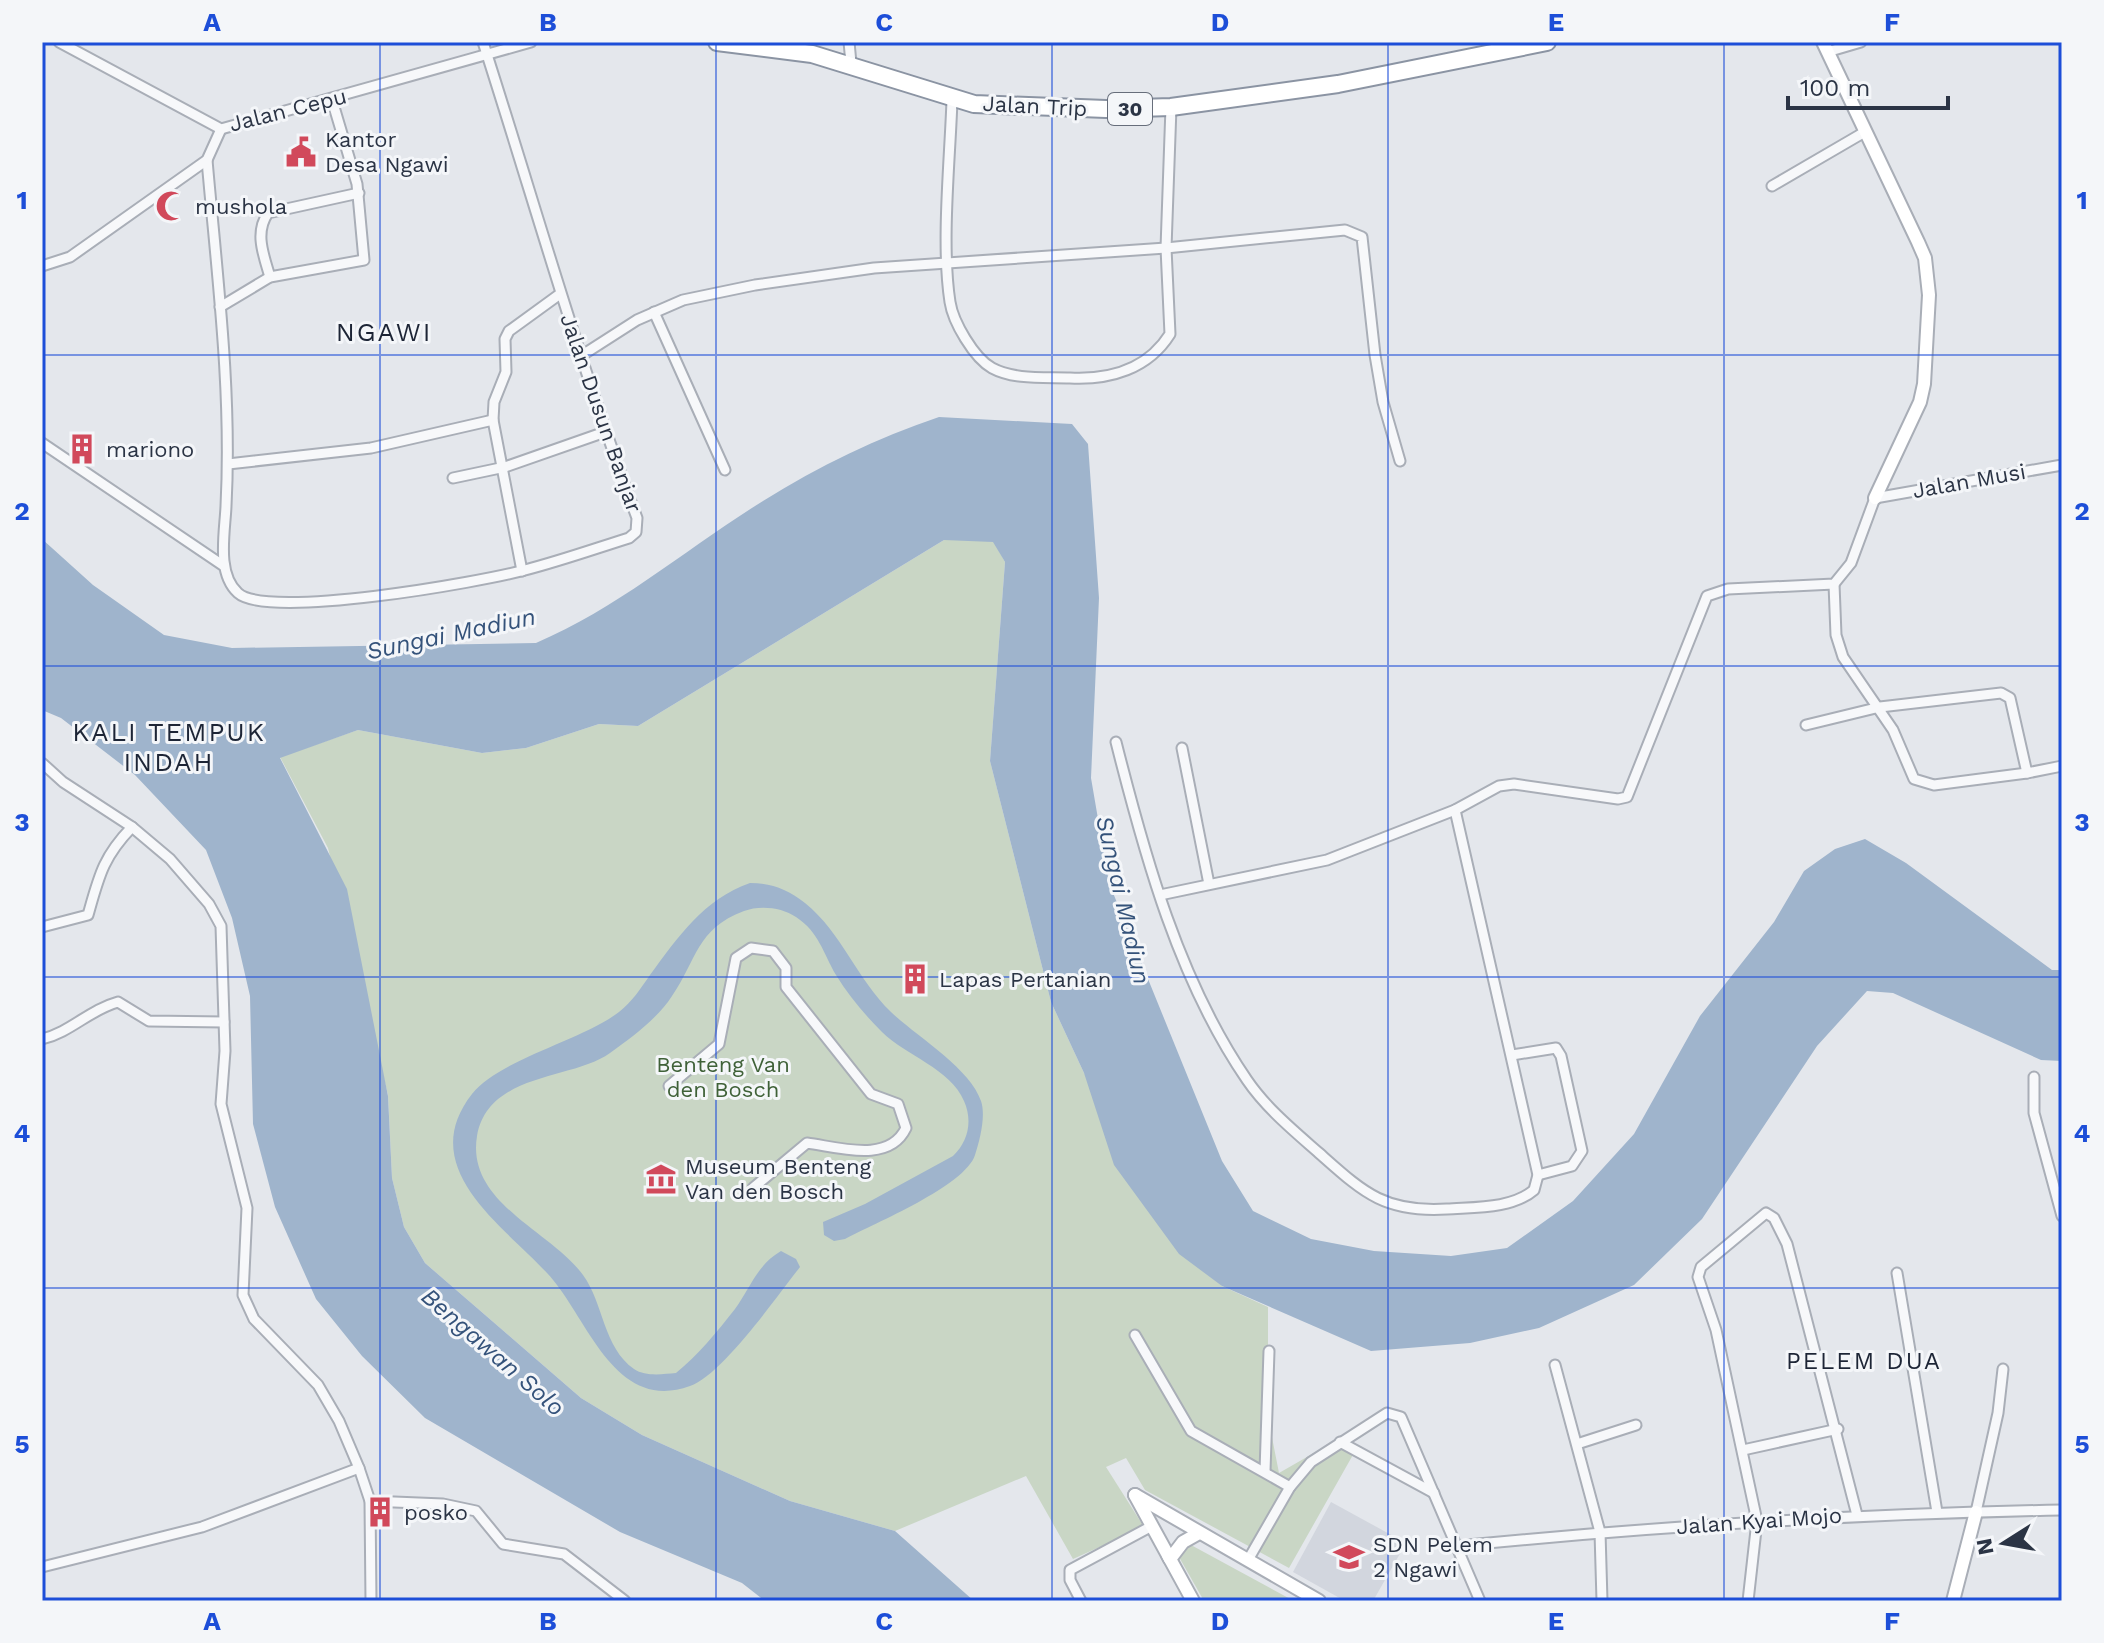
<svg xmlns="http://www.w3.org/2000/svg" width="2104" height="1643" font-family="'Work Sans',sans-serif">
<rect width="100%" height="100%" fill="#e4e7ec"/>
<!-- built -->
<path fill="#d2d6de" d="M1331,1502L1406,1543L1373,1601H1345L1293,1572Z"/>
<!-- green -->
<g fill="#c9d6c5">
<path d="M973,539L994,542L1005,562L990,761L1051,1002L1084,1073L1222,1286L1268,1307V1417L1279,1473L1333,1442L1354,1453L1289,1568L1145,1490L1126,1458L1106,1467L1144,1527L1073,1559L1026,1476L895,1531L790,1501L642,1435L581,1398L425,1263L404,1227L392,1178L388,1095L328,848L280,757L358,730L482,753L526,748L599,724L638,726L944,540Z"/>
<path d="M1191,1545L1294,1601H1204L1179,1557Z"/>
</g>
<!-- water -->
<g fill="#9fb4cc">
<path d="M939,417L1072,424L1088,444L1099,598L1091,778L1109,883L1222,1161L1253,1211L1311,1239L1374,1251L1451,1256L1507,1248L1573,1201L1634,1134L1700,1016L1774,922L1804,871L1835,849L1865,839L1906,863L2052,970H2062V1061L2041,1060L1893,993L1867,991L1817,1046L1702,1219L1634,1285L1539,1328L1470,1343L1371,1351L1222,1286L1179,1254L1114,1165L1084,1073L1051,1002L990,761L1005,562L993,542L944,540L638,726L599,724L526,748L482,753L358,730L280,758L347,889L388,1096L392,1178L404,1227L425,1263L581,1398L642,1435L790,1501L895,1531L974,1601H765L742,1583L620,1532L425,1418L362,1356L316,1299L275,1207L253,1124L250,996L232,918L206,850L135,775L61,718L42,710V539L93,585L164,635L232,648L536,643C620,607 687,548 763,501C819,466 877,438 939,417Z"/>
<path d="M750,883C772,883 787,889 805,903C842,933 857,979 891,1012C916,1036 970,1068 981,1101C986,1116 980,1139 975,1155C965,1186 875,1223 845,1239L834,1241L824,1235L823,1222L865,1204L953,1156C968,1142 973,1121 964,1101C951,1069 905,1055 882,1032C864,1014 849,996 836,975C823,953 819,932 796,917C782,907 759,905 744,911C696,929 697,960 672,996C658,1018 631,1038 610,1053C573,1080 488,1072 477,1136C466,1203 551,1231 583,1275C604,1304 603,1347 634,1369C646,1377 663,1374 676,1373C698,1355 717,1332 735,1309C751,1287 757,1265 781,1251L796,1259L800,1267C777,1296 722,1375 690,1386C613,1414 587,1315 547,1273C504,1226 414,1168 472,1094C500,1059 581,1041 619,1012C632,1002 641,988 650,975C678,937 704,899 750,883Z"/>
</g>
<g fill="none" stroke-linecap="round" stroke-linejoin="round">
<!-- street casing -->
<g stroke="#a9aeb7" stroke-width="13">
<g id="street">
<path d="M59,42L221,129L531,42"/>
<path d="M849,42L851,63"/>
<path d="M1827,52L1861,42"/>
<path d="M952,100C950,160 941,244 950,302C953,322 974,358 992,368C1014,380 1045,377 1070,378C1110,380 1148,369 1170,334L1166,248L1171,107"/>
<path d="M207,160C217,275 232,391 226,506C225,532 216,573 238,593C267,620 481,582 525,570C560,561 594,549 629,538L636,532L637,518C579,362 534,201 483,42"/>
<path d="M1772,186L1863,133"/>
<path d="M42,266L70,257L207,160L221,129"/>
<path d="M270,277C264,256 254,233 268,213L359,193"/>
<path d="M220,307L270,277L364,260L357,184L332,100"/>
<path d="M654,312L725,470"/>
<path d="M584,354L637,320L683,300L755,285L874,268L1166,248L1345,230L1362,237L1375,355L1383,402L1400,461"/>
<path d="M42,443L224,566"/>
<path d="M228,464L371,448L493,420"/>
<path d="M453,478L505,467L605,432"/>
<path d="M522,571L493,420L494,402L506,372L505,339L509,331L560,294"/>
<path d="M1834,584L1836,635L1843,657L1893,730L1914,779L1934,785L2027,773"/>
<path d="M1806,725L1880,707L2001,693L2010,698L2027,773L2062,766"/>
<path d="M1116,742C1145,857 1179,981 1247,1080C1266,1108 1294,1131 1319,1153C1363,1192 1384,1213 1447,1209C1474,1207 1512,1209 1534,1190L1538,1175L1455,810"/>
<path d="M1182,748L1209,884"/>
<path d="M42,763L63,782L132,827L170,859L209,904L221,926L225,1051L221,1104L247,1208L243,1295L254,1319L318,1385L339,1421L359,1468L370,1501L371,1601"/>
<path d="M1160,895L1327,860L1455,810L1499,786L1514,784L1618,799L1627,797L1707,596L1728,589L1834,584L1851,563L1875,498L2062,465"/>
<path d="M42,927L88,915C99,876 103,857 132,827"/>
<path d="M42,1039C71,1032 89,1010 118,1002L149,1021L224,1022"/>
<path d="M1512,1055L1556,1048L1561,1056L1582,1151L1572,1166L1538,1175"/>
<path d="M2034,1077V1113L2062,1216"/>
<path d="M669,1086L719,1044L736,958L751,948L773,951L786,968V987L871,1094L898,1104L906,1128C889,1164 838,1147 807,1143L753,1188"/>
<path d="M1897,1273L1937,1512"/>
<path d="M1135,1335L1191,1431L1290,1487"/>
<path d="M1555,1365L1600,1532L1602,1601"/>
<path d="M1340,1442L1434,1493"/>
<path d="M1577,1444L1636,1425"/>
<path d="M1743,1450L1838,1429"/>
<path d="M1265,1471L1269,1351"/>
<path d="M370,1501L443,1504L476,1511L503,1544L564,1554L625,1601"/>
<path d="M1976,1512L1998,1413L2003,1369"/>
<path d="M1457,1546C1659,1526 1860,1514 2062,1510"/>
<path d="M1248,1560L1290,1487L1311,1462L1387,1413L1401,1417L1480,1601"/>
<path d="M42,1567L202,1527L359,1468"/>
<path d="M1081,1601L1070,1580V1570L1150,1527"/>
<path d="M1748,1601L1757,1521L1716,1330L1698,1277L1701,1267L1766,1213L1774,1218L1787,1244L1857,1515"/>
</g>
</g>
<!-- secondary casing -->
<g stroke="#a9aeb7" stroke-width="16">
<g id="secondary">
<path d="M1823,42L1918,242L1925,258L1929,295L1924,384L1920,402L1875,498"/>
<path d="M1135,1495L1319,1601"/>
<path d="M1135,1495L1193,1601"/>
<path d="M1168,1555L1170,1559L1183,1542L1199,1533"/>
<path d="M1953,1601L1976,1512"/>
</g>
</g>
<!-- highway casing -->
<g stroke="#8b94a3" stroke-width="20">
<path id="highway" d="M717,42L812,54L974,104L1106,109L1171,107L1338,84L1547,42"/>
</g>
<!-- street -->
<use href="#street" stroke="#f7f8fa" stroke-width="9"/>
<!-- secondary -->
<use href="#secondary" stroke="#fff" stroke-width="12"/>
<!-- highway -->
<use href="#highway" stroke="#fff" stroke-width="16"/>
</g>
<!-- grid -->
<path fill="none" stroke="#1d4ed8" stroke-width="2" stroke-opacity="0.55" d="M380,42V1601M716,42V1601M1052,42V1601M1388,42V1601M1724,42V1601M42,355H2062M42,666H2062M42,977H2062M42,1288H2062"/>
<!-- icons -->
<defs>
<g id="civic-bare" transform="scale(2.4)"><path d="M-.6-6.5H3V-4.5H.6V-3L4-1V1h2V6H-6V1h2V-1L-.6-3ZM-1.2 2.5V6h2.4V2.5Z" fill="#d1495b" stroke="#f4f6f9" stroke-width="2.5" paint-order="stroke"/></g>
<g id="mosque-bare" transform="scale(2.4)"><path d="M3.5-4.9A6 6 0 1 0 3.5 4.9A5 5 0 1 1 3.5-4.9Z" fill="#d1495b" stroke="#f4f6f9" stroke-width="2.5" paint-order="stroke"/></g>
<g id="building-bare" transform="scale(2.4)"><path d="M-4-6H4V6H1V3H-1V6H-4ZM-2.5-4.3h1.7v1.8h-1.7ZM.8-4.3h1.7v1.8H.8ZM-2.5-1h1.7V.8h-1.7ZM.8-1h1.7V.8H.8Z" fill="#d1495b" stroke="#f4f6f9" stroke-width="2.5" paint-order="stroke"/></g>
<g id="museum-bare" transform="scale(2.4)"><path d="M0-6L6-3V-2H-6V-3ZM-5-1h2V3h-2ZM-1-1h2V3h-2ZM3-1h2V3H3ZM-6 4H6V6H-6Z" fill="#d1495b" stroke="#f4f6f9" stroke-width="2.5" paint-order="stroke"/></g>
<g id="school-bare" transform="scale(2.4)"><path d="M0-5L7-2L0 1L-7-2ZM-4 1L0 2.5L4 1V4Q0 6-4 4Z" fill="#d1495b" stroke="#f4f6f9" stroke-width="2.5" paint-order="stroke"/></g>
</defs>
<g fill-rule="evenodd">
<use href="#civic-bare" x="301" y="152"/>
<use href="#mosque-bare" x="171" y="206"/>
<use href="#building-bare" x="82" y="449"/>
<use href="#building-bare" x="915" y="979"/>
<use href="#museum-bare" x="661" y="1179"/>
<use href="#building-bare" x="380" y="1512"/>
<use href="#school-bare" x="1349" y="1557"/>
</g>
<g text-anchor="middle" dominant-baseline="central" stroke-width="6" stroke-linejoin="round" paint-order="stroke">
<!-- shield labels -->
<rect fill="#f4f6f9" stroke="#676e7b" stroke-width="2" x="1108" y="93" width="44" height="32" rx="6"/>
<g font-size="20" font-weight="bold" fill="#2b3445">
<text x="1130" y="109">30</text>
</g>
<!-- street labels -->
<g font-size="22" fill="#2b3445" stroke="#f4f6f9">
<text transform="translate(1035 106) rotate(3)">Jalan Trip</text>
<text transform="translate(288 110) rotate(-14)">Jalan Cepu</text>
<text transform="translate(601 413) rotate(71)">Jalan Dusun Banjar</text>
<text transform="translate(1969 481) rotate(-10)">Jalan Musi</text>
<text transform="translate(1759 1521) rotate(-4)">Jalan Kyai Mojo</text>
</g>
<!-- poi labels -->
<g font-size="22" fill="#2b3445" stroke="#f4f6f9" text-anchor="start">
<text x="325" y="139">Kantor<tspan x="325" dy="25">Desa Ngawi</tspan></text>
<text x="195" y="206">mushola</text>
<text x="106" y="449">mariono</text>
<text x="939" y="979">Lapas Pertanian</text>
<text x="685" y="1166">Museum Benteng<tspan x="685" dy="25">Van den Bosch</tspan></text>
<text x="404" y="1512">posko</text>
<text x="1373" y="1544">SDN Pelem<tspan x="1373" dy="25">2 Ngawi</tspan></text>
</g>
<!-- park labels -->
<g font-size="22" fill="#3f6138" stroke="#f4f6f9">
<text x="723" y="1064">Benteng Van<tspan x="723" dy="25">den Bosch</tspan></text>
</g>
<!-- water labels -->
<g font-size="24" font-style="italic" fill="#34527a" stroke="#f4f6f9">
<text transform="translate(451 634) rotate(-12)">Sungai Madiun</text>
<text transform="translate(1123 900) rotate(77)">Sungai Madiun</text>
<text transform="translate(493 1352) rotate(41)">Bengawan Solo</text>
</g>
<!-- neighbourhood labels -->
<g font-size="24" letter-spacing="2" fill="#1d2536" stroke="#f4f6f9">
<text x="1864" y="1361">PELEM DUA</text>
</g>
<!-- quarter labels -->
<g font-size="26" letter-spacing="2" fill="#1d2536" stroke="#f4f6f9">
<text x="384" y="332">NGAWI</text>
<text x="169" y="732">KALI TEMPUK<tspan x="169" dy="30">INDAH</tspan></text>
</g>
</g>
<!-- border -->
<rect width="2104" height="1643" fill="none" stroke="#f4f6f9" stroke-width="88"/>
<!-- north arrow -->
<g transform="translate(2004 1543) rotate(259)" stroke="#f4f6f9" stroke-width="6" paint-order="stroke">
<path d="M0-6L14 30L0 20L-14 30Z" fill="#2b3445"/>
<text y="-12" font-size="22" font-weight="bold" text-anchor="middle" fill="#2b3445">N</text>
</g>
<!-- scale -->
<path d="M1788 96v12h160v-12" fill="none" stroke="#2b3445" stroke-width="4"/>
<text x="1800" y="96" font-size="24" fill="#2b3445" stroke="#f4f6f9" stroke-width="6" paint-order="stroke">100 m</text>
<rect x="44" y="44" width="2016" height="1555" fill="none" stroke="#1d4ed8" stroke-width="3"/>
<g font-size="26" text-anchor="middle" font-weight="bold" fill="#1d4ed8">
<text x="212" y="31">A</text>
<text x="548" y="31">B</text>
<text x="884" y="31">C</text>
<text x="1220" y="31">D</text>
<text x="1556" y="31">E</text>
<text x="1892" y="31">F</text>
<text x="22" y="209">1</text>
<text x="2082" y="209">1</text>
<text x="22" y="520">2</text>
<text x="2082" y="520">2</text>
<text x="22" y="831">3</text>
<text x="2082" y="831">3</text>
<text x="22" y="1142">4</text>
<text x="2082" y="1142">4</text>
<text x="22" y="1453">5</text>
<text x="2082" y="1453">5</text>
<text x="212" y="1630">A</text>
<text x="548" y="1630">B</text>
<text x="884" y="1630">C</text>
<text x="1220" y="1630">D</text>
<text x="1556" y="1630">E</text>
<text x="1892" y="1630">F</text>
</g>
</svg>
